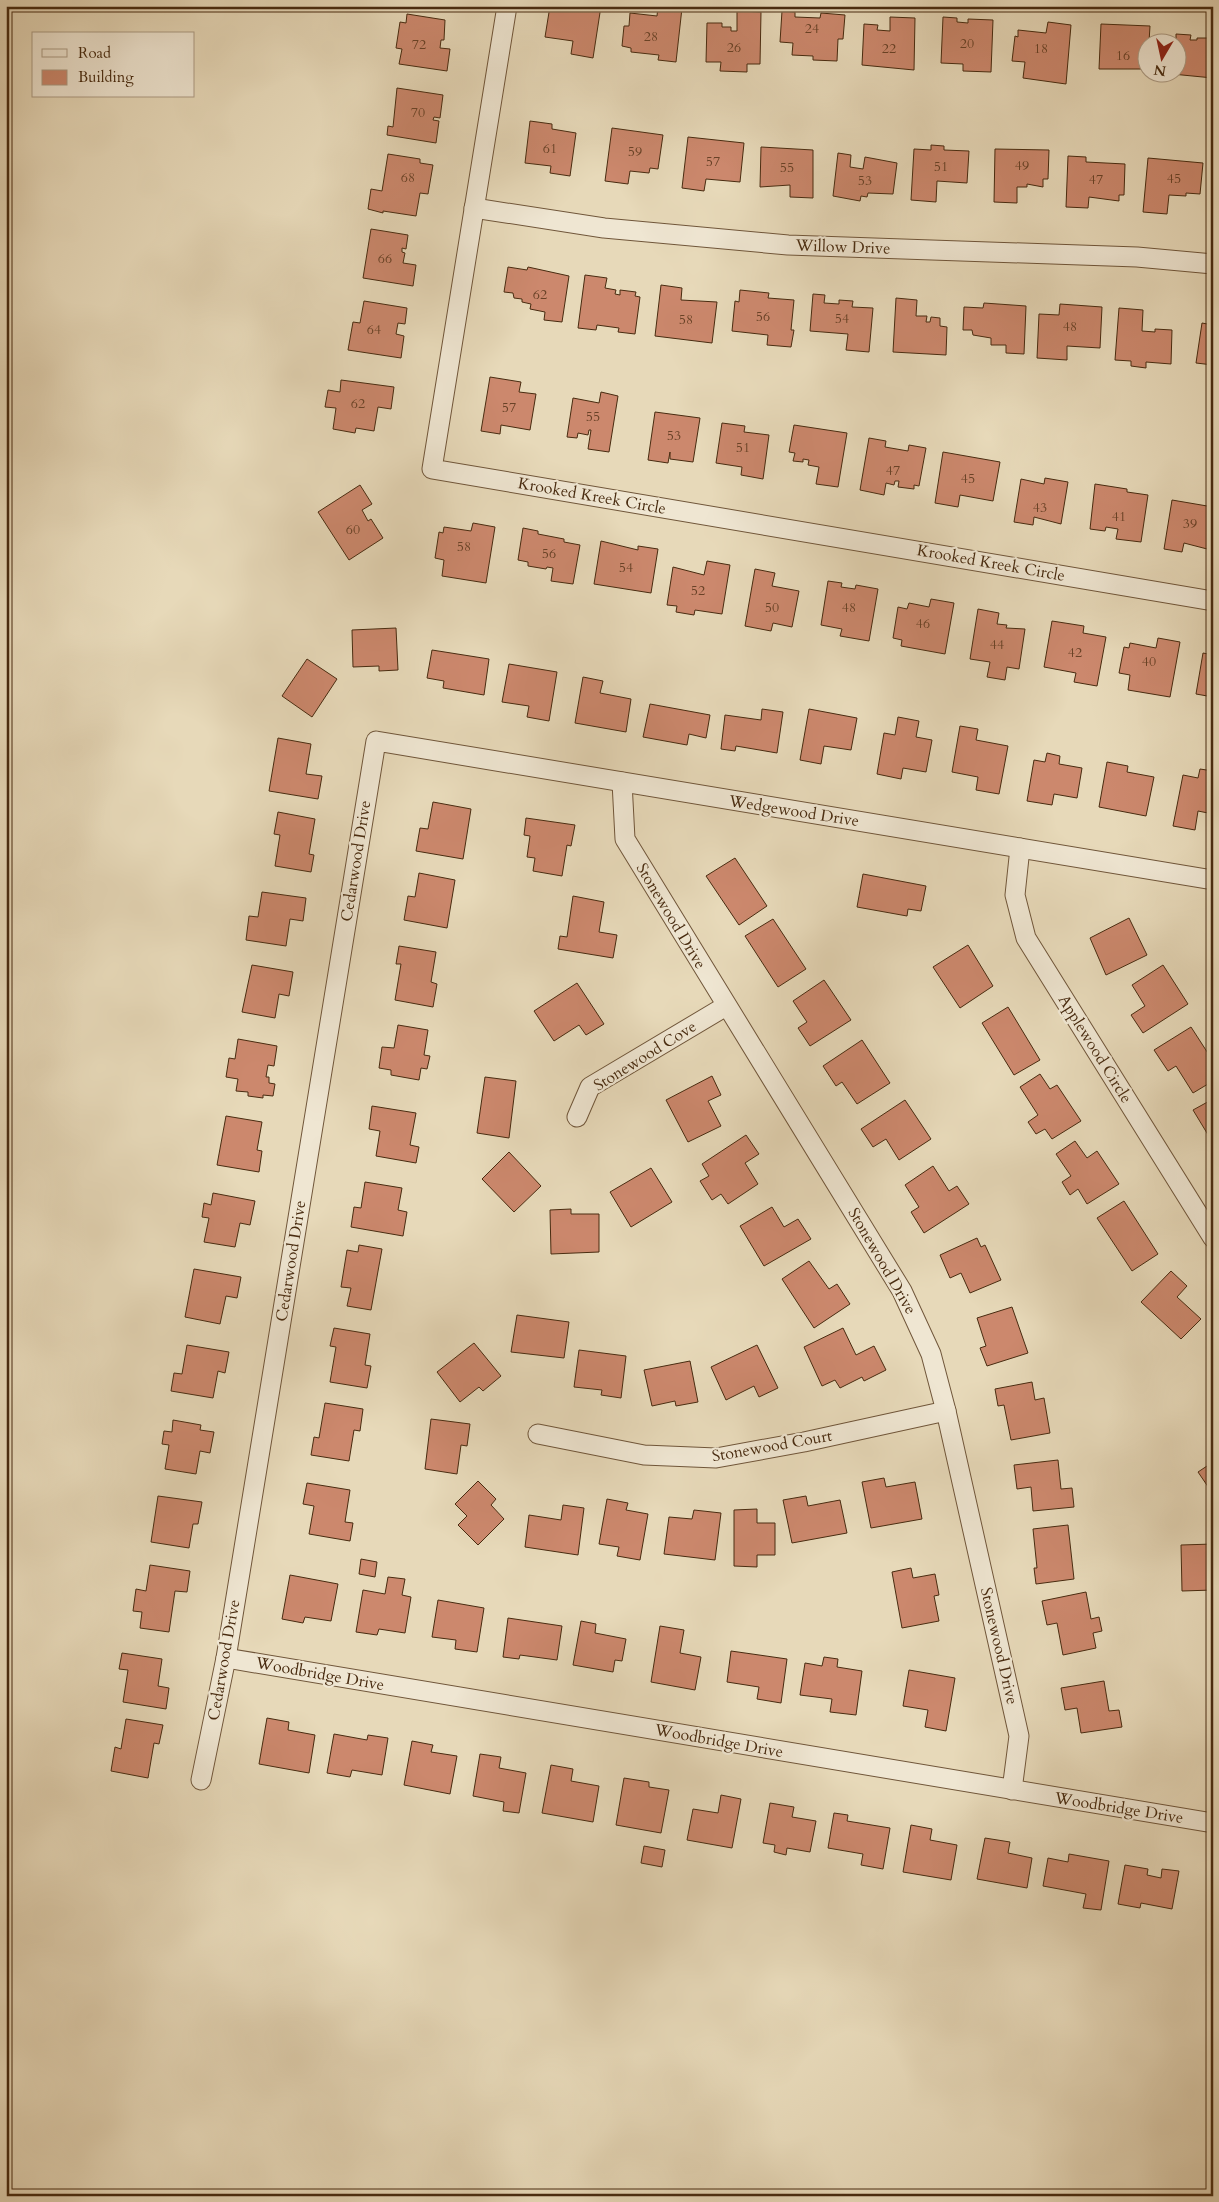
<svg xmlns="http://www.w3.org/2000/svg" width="1219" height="2202" font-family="Cardo,serif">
<rect width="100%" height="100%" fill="#e7d9b9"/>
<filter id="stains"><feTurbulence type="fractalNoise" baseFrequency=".004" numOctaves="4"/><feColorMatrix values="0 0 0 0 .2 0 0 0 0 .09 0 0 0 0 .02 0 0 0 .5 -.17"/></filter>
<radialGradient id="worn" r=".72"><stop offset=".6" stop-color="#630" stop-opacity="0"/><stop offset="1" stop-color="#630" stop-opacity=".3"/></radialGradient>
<!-- building -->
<g fill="#cc886d" stroke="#482b10">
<path d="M550,6H601L593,58L571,54L573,41L545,37Z"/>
<path d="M658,6L682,8L676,62L658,60L659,55L631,52V48L622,46L624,26H629L630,13L657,16Z"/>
<path d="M737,11L761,12L760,64H747V72L720,71L721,62H706L707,23H722V27H731V31H737Z"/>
<path d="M782,11L795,12V17L820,18L821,13L845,15L843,39H838L837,61L813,60V56L792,55L793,43L780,42Z"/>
<path d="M407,14L445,20L444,40H441L440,48L450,49L447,71L399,64L402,49L396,48L400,22L406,23Z"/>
<path d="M890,17L915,18L914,70L862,65L864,24L878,25L877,30L890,31Z"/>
<path d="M943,17L957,18V22L968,23V19L993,20L991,72L963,71V64L941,63Z"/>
<path d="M1048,22L1071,25L1066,84L1023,78L1025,62L1012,61L1015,36L1018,37V30L1046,33Z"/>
<path d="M1101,24L1150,26L1149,42H1146V69H1099Z"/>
<path d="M1209,32L1213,33V78L1172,74L1176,72V34L1191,35L1190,40H1197V38H1209Z"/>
<path d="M397,88L443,95L440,118L434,117L433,120L439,121L436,143L387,135L388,126L393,127Z"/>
<path d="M530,121L552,124V129L576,133L570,176L550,173L551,166L525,163Z"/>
<path d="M612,128L663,135L658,169L650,168L649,173L630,171L628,184L605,181Z"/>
<path d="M688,137L744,143L740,182L706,179L704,191L682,188Z"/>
<path d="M931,145L944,146V150L969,151L967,183L937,181L936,202L911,200L914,149L931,150Z"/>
<path d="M761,147L813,150V198L790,197V185L760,187Z"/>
<path d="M995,149L1049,150L1048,179H1043V187L1027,184V187H1017V203L994,202Z"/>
<path d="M838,153L851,155L850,167L863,169L865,157L897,163L893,194L868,193L867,197L861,196L860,201L833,196Z"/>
<path d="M388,154L420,159V163L433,165L428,194L420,193L416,216L383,211V213L368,209L371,189L382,191Z"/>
<path d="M1068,156L1086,157V162L1125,164L1124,195H1119V201L1089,197L1088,208L1066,207Z"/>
<path d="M1148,158L1203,163L1200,194L1186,193V196L1169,195L1167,214L1143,212Z"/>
<path d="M371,229L408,235L406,249L402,248V252L405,253L403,263L416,265L413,286L363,278Z"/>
<path d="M508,267L527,270L528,267L569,276L562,322L544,320L545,312L530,309L531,304L522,302V299L514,298L513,293L504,292Z"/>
<path d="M585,275L607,278L605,288L616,290L615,294L620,295V290L636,292L635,296L640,297L635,334L618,332L619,328L597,325L596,330L578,328Z"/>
<path d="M661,285L682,288L681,300L717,302L712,343L655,336Z"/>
<path d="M740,290L769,293L768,298L794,300L791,330H794L791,347L767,345L768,335L732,331L735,301L739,302Z"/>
<path d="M813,294L825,295L824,303L839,304V300L853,301L852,307L873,308L869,352L846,350L848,334L810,331Z"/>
<path d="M896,298L917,300L916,316H927L926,322H930L931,317L940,318V326L947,327L946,355L893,352Z"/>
<path d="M364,301L407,308L405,324L398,323L396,334L404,336L401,358L348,350L353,322L360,323Z"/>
<path d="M984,303L1026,306L1024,354L1006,353V345H991V338L973,335L972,330H963L964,307L983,308Z"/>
<path d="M1060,304L1102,307L1100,348L1067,346V360L1037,358L1039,314L1059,315Z"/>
<path d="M1119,308L1143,310L1142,331L1155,332V329L1172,330L1171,364L1146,362V368L1131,366V361L1115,360Z"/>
<path d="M1202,323L1213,325V365L1196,363Z"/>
<path d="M490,377L521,382L519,392L536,394L530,430L501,425L500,434L481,431Z"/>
<path d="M341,380L394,387L391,409L378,407L374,431L356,428L355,433L333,429L336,408L325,407L328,390L340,392Z"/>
<path d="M601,392L618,396L609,452L588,449L591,430H589L588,435L578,433L577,438L567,437L573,398L599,403Z"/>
<path d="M655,412L700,418L693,462L670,459V452L668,463L648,460Z"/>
<path d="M722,423L745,426L744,432L769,435L763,479L741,475L742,467L716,463Z"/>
<path d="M794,425L847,433L838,487L816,484L819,467L808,465L809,460L803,459V462L793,461L795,453L789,452Z"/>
<path d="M869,438L886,441L885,447L908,451L909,445L926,448L919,486L914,485V489L898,487L899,481H895L894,485L886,483L884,495L860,490Z"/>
<path d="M943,452L1000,462L993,501L960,495L958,507L935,503Z"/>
<path d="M1045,478L1068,482L1061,524L1034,517L1033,525L1014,522L1021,479L1044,484Z"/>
<path d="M1095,484L1127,489V492L1148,495L1141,542L1116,539L1118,529L1106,527L1105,531L1090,529Z"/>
<path d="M360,485L372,504L362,510L368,521L371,519L383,538L349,560L318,512Z"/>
<path d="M1172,500L1213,507L1211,550L1184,543L1182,552L1164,549Z"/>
<path d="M473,523L495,527L486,583L442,576L444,560L435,558L439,532L443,533L444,527L471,531Z"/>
<path d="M523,528L538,531V534L564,539V542L580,545L573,584L551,581L553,568L547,567L546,569L528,566V562L518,560Z"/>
<path d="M601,541L638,550V546L658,549L651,593L594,584Z"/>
<path d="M707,561L730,565L722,614L695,610L694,615L676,612L677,606L667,605L673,567L704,575Z"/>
<path d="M755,569L775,573L772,586L799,591L792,627L773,623L771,631L745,626Z"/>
<path d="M828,581L842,583L841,587L855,589L856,585L878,589L869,641L840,636L842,629L821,625Z"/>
<path d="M931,599L954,603L945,654L901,646L902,640L893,638L898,607L907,609L909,603L929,607Z"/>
<path d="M978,609L999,613L997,624L1007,625L1006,628L1025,629L1019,669L1007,667L1005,680L987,677L990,662L970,659Z"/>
<path d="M1052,621L1084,626L1083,633L1106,637L1097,686L1074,682L1076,673L1044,667Z"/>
<path d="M396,628L398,670L379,671V666L353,667L352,630Z"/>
<path d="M1158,638L1180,642L1170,697L1128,690L1130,675L1119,673L1124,647L1129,648L1130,643L1156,648Z"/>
<path d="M432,650L489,659L484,695L443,688L444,681L427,678Z"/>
<path d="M1203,653L1213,655V697L1196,694Z"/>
<path d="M307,659L337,679L312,717L282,696Z"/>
<path d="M509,664L557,672L549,721L527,717L529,706L502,702Z"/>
<path d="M583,677L603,681L600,693L631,699L626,732L575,723Z"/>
<path d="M650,704L710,715L706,738L689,734L687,745L643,737Z"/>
<path d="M762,709L783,712L777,753L736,746L735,751L721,749L725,715L761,720Z"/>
<path d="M809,709L857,718L851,750L824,746L821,764L800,760Z"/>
<path d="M898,717L919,721L916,737L932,740L926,772L903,768L901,779L877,774L884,733L895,735Z"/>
<path d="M960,726L978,729L976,740L1008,746L999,794L976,790L978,777L952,772Z"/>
<path d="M278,738L311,744L306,774L322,776L318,799L269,791Z"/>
<path d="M1047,753L1060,756L1059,764L1082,768L1077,798L1054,794L1052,805L1027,801L1034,760L1045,762Z"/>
<path d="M1107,762L1128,766L1127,772L1154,777L1146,816L1099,807Z"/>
<path d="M1200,769L1213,771V814L1198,811L1195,830L1173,826L1183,775L1198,778Z"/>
<path d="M433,802L471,809L463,859L416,851L420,828L428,829Z"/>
<path d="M278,812L315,819L309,854L314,855L311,872L275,866L280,835L274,834Z"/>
<path d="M526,818L575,825L571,846L567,845L562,876L533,871L535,858L527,857L530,836L524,835Z"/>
<path d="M735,858L767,906L739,925L706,876Z"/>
<path d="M419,873L455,880L447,928L404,920L408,896L415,897Z"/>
<path d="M863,874L926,886L921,911L908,909L907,916L857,907Z"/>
<path d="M262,892L306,898L303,921L290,919L286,946L246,940L249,916L258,917Z"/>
<path d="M573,896L604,902L599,932L617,935L613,958L558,949L560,936L567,937Z"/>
<path d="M1129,918L1147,955L1106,975L1090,938Z"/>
<path d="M773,919L806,969L778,987L745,936Z"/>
<path d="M968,945L993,986L960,1008L933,967Z"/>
<path d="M399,946L436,952L431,982L437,984L433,1007L395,1000L401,964H396Z"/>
<path d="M252,965L293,972L289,996L279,994L275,1018L242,1012Z"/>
<path d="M1163,965L1188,1004L1143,1033L1131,1015L1145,1006L1132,985Z"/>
<path d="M824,980L851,1020L810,1046L798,1028L807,1022L793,1001Z"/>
<path d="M577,983L604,1024L586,1035L579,1025L554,1041L534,1011Z"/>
<path d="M1008,1007L1040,1060L1014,1075L982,1023Z"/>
<path d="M398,1025L428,1030L424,1055L430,1056L427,1069L421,1068L419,1080L391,1075V1070L379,1068L382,1047L394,1048Z"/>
<path d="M1191,1027L1213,1061V1081L1193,1093L1176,1066L1168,1071L1154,1050Z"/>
<path d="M238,1039L277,1046L274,1066L268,1065L266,1077H269V1083L275,1084L273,1096L263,1095V1098L248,1096V1092L236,1091L238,1079L226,1077L229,1058L235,1059Z"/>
<path d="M862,1040L890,1083L857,1104L842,1082L836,1086L823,1066Z"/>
<path d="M1040,1074L1050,1089L1057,1085L1081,1121L1052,1139L1045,1129L1036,1134L1028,1122L1038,1115L1020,1087Z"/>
<path d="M712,1076L721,1095L708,1101L721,1126L688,1142L666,1100Z"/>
<path d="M485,1077L516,1081L509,1138L477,1133Z"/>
<path d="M1213,1099V1143L1193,1110Z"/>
<path d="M905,1100L931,1139L899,1160L886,1139L873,1147L861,1129Z"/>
<path d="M372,1106L416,1113L410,1145L419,1147L416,1163L376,1156L380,1131L369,1129Z"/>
<path d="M226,1116L262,1122L257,1150L262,1151L259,1172L217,1165Z"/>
<path d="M746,1135L759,1154L745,1163L758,1184L728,1204L721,1194L712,1200L700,1181L709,1176L702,1164Z"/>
<path d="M1075,1141L1087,1158L1097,1151L1119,1184L1087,1204L1078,1189L1070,1195L1062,1182L1071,1176L1056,1154Z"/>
<path d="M509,1152L541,1186L514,1212L482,1179Z"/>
<path d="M933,1166L949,1191L957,1186L969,1204L924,1233L911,1212L919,1207L905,1185Z"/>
<path d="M651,1168L672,1202L631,1227L610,1192Z"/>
<path d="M365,1182L402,1188L398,1210L407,1212L403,1236L351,1227L354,1207L361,1208Z"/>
<path d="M213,1193L255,1201L250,1225L240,1223L235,1247L204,1242L209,1218L202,1217L204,1203L211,1205Z"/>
<path d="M1124,1201L1158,1254L1132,1271L1097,1218Z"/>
<path d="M772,1207L784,1227L798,1219L811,1239L764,1266L740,1226Z"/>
<path d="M571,1209V1214H599V1252L551,1254L550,1210Z"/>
<path d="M977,1238L981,1247L985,1245L1001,1280L970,1293L961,1273L950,1278L940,1255Z"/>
<path d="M359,1245L382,1249L371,1310L347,1306L351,1288L341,1287L347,1250L358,1252Z"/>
<path d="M809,1261L829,1289L837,1284L850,1304L814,1328L782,1279Z"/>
<path d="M194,1269L241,1277L237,1298L226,1296L220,1324L185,1317Z"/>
<path d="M1171,1271L1187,1286L1177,1297L1201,1319L1181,1339L1141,1302Z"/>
<path d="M1012,1307L1028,1353L987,1366L980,1348L986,1346L977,1318Z"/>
<path d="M517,1315L569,1322L564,1358L511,1352Z"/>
<path d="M334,1328L370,1334L365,1365L371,1366L367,1388L330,1382L336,1347L330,1346Z"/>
<path d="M843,1328L856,1355L874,1346L886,1370L864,1381L862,1377L840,1388L835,1380L822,1386L804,1347Z"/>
<path d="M474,1343L501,1376L483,1391L479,1387L460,1402L437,1372Z"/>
<path d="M187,1345L229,1352L225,1373L218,1371L213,1398L171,1391L174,1373L182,1374Z"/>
<path d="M757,1345L778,1388L759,1397L754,1386L726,1400L711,1367Z"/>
<path d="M579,1350L626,1356L621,1398L601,1395L602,1390L574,1387Z"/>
<path d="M690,1361L698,1402L676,1406L675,1401L652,1406L644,1370Z"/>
<path d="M1032,1382L1035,1400L1044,1398L1050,1433L1011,1440L1004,1405L998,1406L995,1389Z"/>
<path d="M325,1403L363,1409L360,1431L354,1430L349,1461L311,1455L314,1437L319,1438Z"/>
<path d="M431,1419L470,1424L467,1446L461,1445L457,1474L425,1469Z"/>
<path d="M173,1420L201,1425L200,1430L214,1432L210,1453L200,1451L196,1474L165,1469L169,1445L162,1444L164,1431L172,1432Z"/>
<path d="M1058,1460L1061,1489L1072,1488L1074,1507L1033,1511L1031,1487L1017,1489L1014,1465Z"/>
<path d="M1213,1462V1494L1198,1472Z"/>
<path d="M884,1478L886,1487L915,1482L922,1519L871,1528L862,1482Z"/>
<path d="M478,1481L496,1499L491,1505L504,1519L478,1545L458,1525L467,1516L455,1504Z"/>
<path d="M307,1483L350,1490L345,1522L353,1523L350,1541L309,1534L314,1506L303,1504Z"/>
<path d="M158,1496L202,1502L198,1524H193L189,1548L151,1542Z"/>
<path d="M806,1496L808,1506L840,1500L847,1533L792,1543L783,1500Z"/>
<path d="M607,1499L628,1503L626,1510L648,1514L640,1560L617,1556L619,1547L599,1544Z"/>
<path d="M563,1505L584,1508L578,1555L525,1547L529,1515L561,1520Z"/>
<path d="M757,1509V1523H775V1555H757V1567L734,1566V1510Z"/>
<path d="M694,1510L721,1513L715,1560L664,1554L669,1517L692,1519Z"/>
<path d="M1068,1525L1074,1579L1036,1584L1034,1568H1037L1033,1529Z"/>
<path d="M1213,1544V1590L1182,1591L1181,1545Z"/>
<path d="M361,1559L377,1562L375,1577L359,1574Z"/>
<path d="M150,1565L190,1571L187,1592L175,1591L169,1632L140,1628L142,1612L133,1611L136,1589L146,1591Z"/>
<path d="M911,1568L913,1578L935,1574L939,1595L934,1596L939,1621L902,1628L892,1572Z"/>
<path d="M290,1575L338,1584L331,1621L305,1617L303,1623L282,1619Z"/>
<path d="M388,1577L405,1579L402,1595L411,1597L405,1633L379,1629L377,1635L356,1632L363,1590L385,1594Z"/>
<path d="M1086,1592L1091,1619L1099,1617L1102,1631L1093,1633L1096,1648L1063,1655L1057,1623L1047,1625L1042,1601Z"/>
<path d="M438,1600L484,1608L477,1652L455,1649L456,1640L432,1637Z"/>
<path d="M508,1618L562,1626L557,1660L520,1655L519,1659L503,1657Z"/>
<path d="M581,1621L596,1624L595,1633L626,1639L622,1661L615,1660L613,1672L573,1665Z"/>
<path d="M660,1626L684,1630L680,1653L701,1657L695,1690L651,1682Z"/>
<path d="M731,1651L787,1659L781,1703L757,1699L759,1687L727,1682Z"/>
<path d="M122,1653L162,1659L158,1686L169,1688L166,1709L123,1702L128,1670L119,1669Z"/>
<path d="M824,1657L838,1659L837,1667L862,1671L856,1715L830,1712L832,1699L800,1695L805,1663L822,1666Z"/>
<path d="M909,1670L955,1678L946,1731L925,1727L928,1710L903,1706Z"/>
<path d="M1104,1681L1109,1711L1119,1710L1122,1727L1081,1733L1077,1708L1065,1710L1061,1688Z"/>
<path d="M267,1718L289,1722L288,1730L315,1735L309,1773L259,1764Z"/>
<path d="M126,1719L163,1725L159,1744L154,1743L148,1778L111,1771L115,1747L121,1749Z"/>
<path d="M334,1734L367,1740L368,1735L388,1738L382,1775L352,1770L350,1777L327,1773Z"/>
<path d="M412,1741L433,1745L431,1752L457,1756L450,1794L404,1785Z"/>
<path d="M480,1754L501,1757L499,1768L526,1773L519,1813L503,1811L504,1802L473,1796Z"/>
<path d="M551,1765L573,1769L571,1781L599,1786L593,1822L542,1813Z"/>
<path d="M624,1778L649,1782V1787L669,1790L661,1833L616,1825Z"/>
<path d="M721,1795L741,1799L732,1848L687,1840L693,1809L718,1813Z"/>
<path d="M770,1803L794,1807L792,1817L816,1821L810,1852L787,1848L786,1855L774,1852L775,1845L763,1843Z"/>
<path d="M834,1813L848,1815L847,1821L890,1828L883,1869L861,1865L863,1854L828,1848Z"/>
<path d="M911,1825L932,1829L930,1840L957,1845L951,1880L903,1872Z"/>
<path d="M985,1838L1010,1842L1008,1853L1032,1858L1027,1888L977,1879Z"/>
<path d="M644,1846L665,1850L662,1867L641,1863Z"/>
<path d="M1069,1854L1109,1861L1101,1910L1083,1908L1086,1894L1043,1886L1048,1858L1068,1862Z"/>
<path d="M1125,1865L1148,1869L1147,1875L1161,1878L1162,1869L1179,1871L1172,1909L1141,1903L1140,1908L1118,1904Z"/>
</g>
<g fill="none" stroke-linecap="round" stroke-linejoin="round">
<!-- minor casing -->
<g stroke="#70563a" stroke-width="21">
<g id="minor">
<path d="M507,6L432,469L1213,601"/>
<path d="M474,208L604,228L788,245L1137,257L1213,264"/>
<path d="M622,782L625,839L902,1291L931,1354L946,1411L1019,1736L1012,1790"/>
<path d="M1020,848L1015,895L1026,938L1213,1238"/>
<path d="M577,1117L590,1087L726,1006"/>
<path d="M538,1434L644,1455L716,1458L804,1442L946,1411"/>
<path d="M226,1658L1213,1823"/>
<path d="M201,1780L226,1658L376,741L1213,880"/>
</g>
</g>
<!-- minor -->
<use href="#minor" stroke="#efe6d2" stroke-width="19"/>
</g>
<g text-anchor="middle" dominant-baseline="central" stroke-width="4.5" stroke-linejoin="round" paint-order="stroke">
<!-- number labels -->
<g font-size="14" fill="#694227">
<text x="812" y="28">24</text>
<text x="651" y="36">28</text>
<text x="967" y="43">20</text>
<text x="419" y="44">72</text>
<text x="734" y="47">26</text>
<text x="889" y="48">22</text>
<text x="1041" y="48">18</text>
<text x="1123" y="55">16</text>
<text x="418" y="112">70</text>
<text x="550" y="148">61</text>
<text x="635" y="151">59</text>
<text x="713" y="161">57</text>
<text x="1022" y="165">49</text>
<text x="941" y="166">51</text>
<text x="787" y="167">55</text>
<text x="408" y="177">68</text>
<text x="1174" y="178">45</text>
<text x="1096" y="179">47</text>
<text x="865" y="180">53</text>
<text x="385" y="258">66</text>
<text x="540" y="294">62</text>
<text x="763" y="316">56</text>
<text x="842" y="318">54</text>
<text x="686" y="319">58</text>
<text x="1070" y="326">48</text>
<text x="374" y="329">64</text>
<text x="358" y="403">62</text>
<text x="509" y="407">57</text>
<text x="593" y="416">55</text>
<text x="674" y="435">53</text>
<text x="743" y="447">51</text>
<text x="893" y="470">47</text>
<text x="968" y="478">45</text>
<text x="1040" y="507">43</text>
<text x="1119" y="516">41</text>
<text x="1190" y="523">39</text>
<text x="353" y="529">60</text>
<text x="464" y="546">58</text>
<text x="549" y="553">56</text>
<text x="626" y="567">54</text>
<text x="698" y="590">52</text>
<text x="772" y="607">50</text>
<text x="849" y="607">48</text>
<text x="923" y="623">46</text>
<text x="997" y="644">44</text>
<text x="1075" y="652">42</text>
<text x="1149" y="661">40</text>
</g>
<!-- street labels -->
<g font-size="16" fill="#482b10" stroke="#efe6d2">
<text transform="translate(843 247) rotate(2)">Willow Drive</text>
<text transform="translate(592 496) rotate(10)">Krooked Kreek Circle</text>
<text transform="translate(991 563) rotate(10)">Krooked Kreek Circle</text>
<text transform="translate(794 811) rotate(9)">Wedgewood Drive</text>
<text transform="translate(356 861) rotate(-81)">Cedarwood Drive</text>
<text transform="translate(671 916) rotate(59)">Stonewood Drive</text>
<text transform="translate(1095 1049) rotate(58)">Applewood Circle</text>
<text transform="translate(645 1056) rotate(-32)">Stonewood Cove</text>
<text transform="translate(291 1261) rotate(-81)">Cedarwood Drive</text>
<text transform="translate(882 1261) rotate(60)">Stonewood Drive</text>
<text transform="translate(772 1446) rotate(-10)">Stonewood Court</text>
<text transform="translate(999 1646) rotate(77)">Stonewood Drive</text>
<text transform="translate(224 1660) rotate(-80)">Cedarwood Drive</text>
<text transform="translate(320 1674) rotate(10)">Woodbridge Drive</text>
<text transform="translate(719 1741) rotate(10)">Woodbridge Drive</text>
<text transform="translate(1119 1808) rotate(9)">Woodbridge Drive</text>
</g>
</g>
<!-- margin -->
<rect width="1219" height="2202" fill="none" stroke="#e7d9b9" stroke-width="25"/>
<rect x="8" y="8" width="1204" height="2187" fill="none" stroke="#482b10" stroke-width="2.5"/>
<rect x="12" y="12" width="1194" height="2177" fill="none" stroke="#482b10"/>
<!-- legend -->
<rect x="32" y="32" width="162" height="65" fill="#efe6d2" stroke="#ac9b84"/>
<rect x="42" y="49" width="25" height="8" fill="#efe6d2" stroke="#ac9b84"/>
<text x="78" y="58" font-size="15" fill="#482b10">Road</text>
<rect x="42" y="70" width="25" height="15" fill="#cc886d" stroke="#ac9b84"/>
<text x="78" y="82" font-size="15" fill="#482b10">Building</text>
<!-- north arrow -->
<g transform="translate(1162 58) rotate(189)"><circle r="24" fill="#efe6d2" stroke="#ac9b84"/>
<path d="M0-4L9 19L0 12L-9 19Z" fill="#8f2418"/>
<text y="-8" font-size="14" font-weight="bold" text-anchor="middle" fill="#482b10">N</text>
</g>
<rect width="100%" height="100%" filter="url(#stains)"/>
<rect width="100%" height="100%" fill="url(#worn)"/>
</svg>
